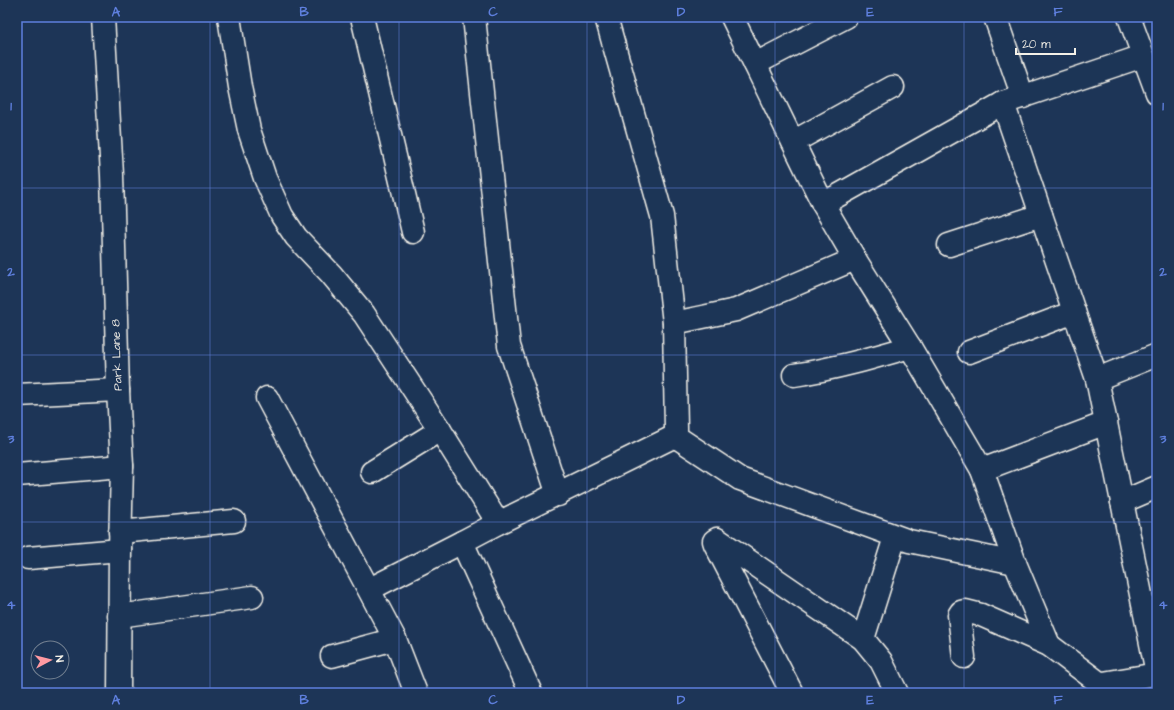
<svg xmlns="http://www.w3.org/2000/svg" width="1174" height="710" font-family="'Architects Daughter',sans-serif">
<rect width="100%" height="100%" fill="#1d3557"/>
<filter id="ink" filterUnits="userSpaceOnUse"><feTurbulence type="fractalNoise" baseFrequency=".025" numOctaves="2"/><feDisplacementMap in="SourceGraphic" scale="8" xChannelSelector="R" yChannelSelector="G"/><feConvolveMatrix kernelMatrix="1 2 1 2 8 2 1 2 1" color-interpolation-filters="sRGB"/></filter>
<g filter="url(#ink)">
<g fill="none" stroke-linecap="round" stroke-linejoin="round">
<!-- minor casing -->
<g stroke="#f4f1e8" stroke-width="25">
<g id="minor">
<path d="M103,17L112,175L118,390L122,466L120,550L119,693"/>
<path d="M229,17L240,87L249,130L265,178L282,216L296,237L331,274L364,314L440,430L498,523L675,436"/>
<path d="M362,17L413,232"/>
<path d="M474,17L509,346L558,495"/>
<path d="M606,17L662,216L674,323L676,429L675,436"/>
<path d="M732,17L823,204L855,259L910,347L982,470L1015,563L1049,645"/>
<path d="M995,17L1023,97"/>
<path d="M1129,17L1157,93"/>
<path d="M755,64L846,17"/>
<path d="M1003,103L1097,379L1157,673"/>
<path d="M793,142L893,87"/>
<path d="M823,204L1003,103L1143,56"/>
<path d="M949,245L1041,215"/>
<path d="M674,323L736,310L855,259"/>
<path d="M969,352L1074,312"/>
<path d="M794,375C834,369 872,358 910,347"/>
<path d="M1097,379L1157,355"/>
<path d="M17,395L118,390"/>
<path d="M267,398L395,639L416,693"/>
<path d="M675,436L740,479L909,541L1015,563"/>
<path d="M982,470L1106,423"/>
<path d="M372,472L440,430"/>
<path d="M17,475L122,466"/>
<path d="M1122,502L1157,487"/>
<path d="M498,523L462,542L531,693"/>
<path d="M120,532L234,521"/>
<path d="M28,558L120,550"/>
<path d="M370,589L462,542"/>
<path d="M119,616L252,597"/>
<path d="M863,639L895,537"/>
<path d="M332,656L395,639"/>
<path d="M964,657L959,615L961,612L965,611L981,615L1049,645L1098,682L1103,683L1157,674"/>
<path d="M792,693L715,544L714,541L717,539L863,639L881,661L897,693"/>
</g>
</g>
<!-- minor -->
<use href="#minor" stroke="#1d3557" stroke-width="22"/>
</g>
</g>
<!-- grid -->
<path fill="none" stroke="#5e7fdd" stroke-width="1" stroke-opacity="0.55" d="M210,17V693M399,17V693M587,17V693M775,17V693M964,17V693M17,188H1157M17,355H1157M17,522H1157"/>
<g text-anchor="middle" dominant-baseline="central" stroke-width="3" stroke-linejoin="round" paint-order="stroke">
<!-- street labels -->
<g font-size="12" fill="#f4f1e8" stroke="#1d3557">
<text transform="translate(117 355) rotate(-92)">Park Lane 8</text>
</g>
</g>
<!-- margin -->
<rect width="1174" height="710" fill="none" stroke="#1d3557" stroke-width="44"/>
<!-- north arrow -->
<g transform="translate(50 660) rotate(83)"><circle r="19" fill="#1d3557" stroke="#738091"/>
<path d="M0-3L7 15L0 10L-7 15Z" fill="#ff9aa2"/>
<text y="-6" font-size="11" font-weight="bold" text-anchor="middle" fill="#f4f1e8">N</text>
</g>
<!-- scale -->
<path d="M1016 48v6h59v-6" fill="none" stroke="#f4f1e8" stroke-width="2"/>
<text x="1022" y="48" font-size="12" fill="#f4f1e8" stroke="#1d3557" stroke-width="3" paint-order="stroke">20 m</text>
<rect x="22" y="22" width="1130" height="666" fill="none" stroke="#5e7fdd" stroke-width="1.5"/>
<g font-size="13" text-anchor="middle" font-weight="bold" fill="#5e7fdd">
<text x="116" y="16">A</text>
<text x="304" y="16">B</text>
<text x="493" y="16">C</text>
<text x="681" y="16">D</text>
<text x="870" y="16">E</text>
<text x="1058" y="16">F</text>
<text x="11" y="110">1</text>
<text x="1163" y="110">1</text>
<text x="11" y="276">2</text>
<text x="1163" y="276">2</text>
<text x="11" y="443">3</text>
<text x="1163" y="443">3</text>
<text x="11" y="609">4</text>
<text x="1163" y="609">4</text>
<text x="116" y="704">A</text>
<text x="304" y="704">B</text>
<text x="493" y="704">C</text>
<text x="681" y="704">D</text>
<text x="870" y="704">E</text>
<text x="1058" y="704">F</text>
</g>
</svg>
